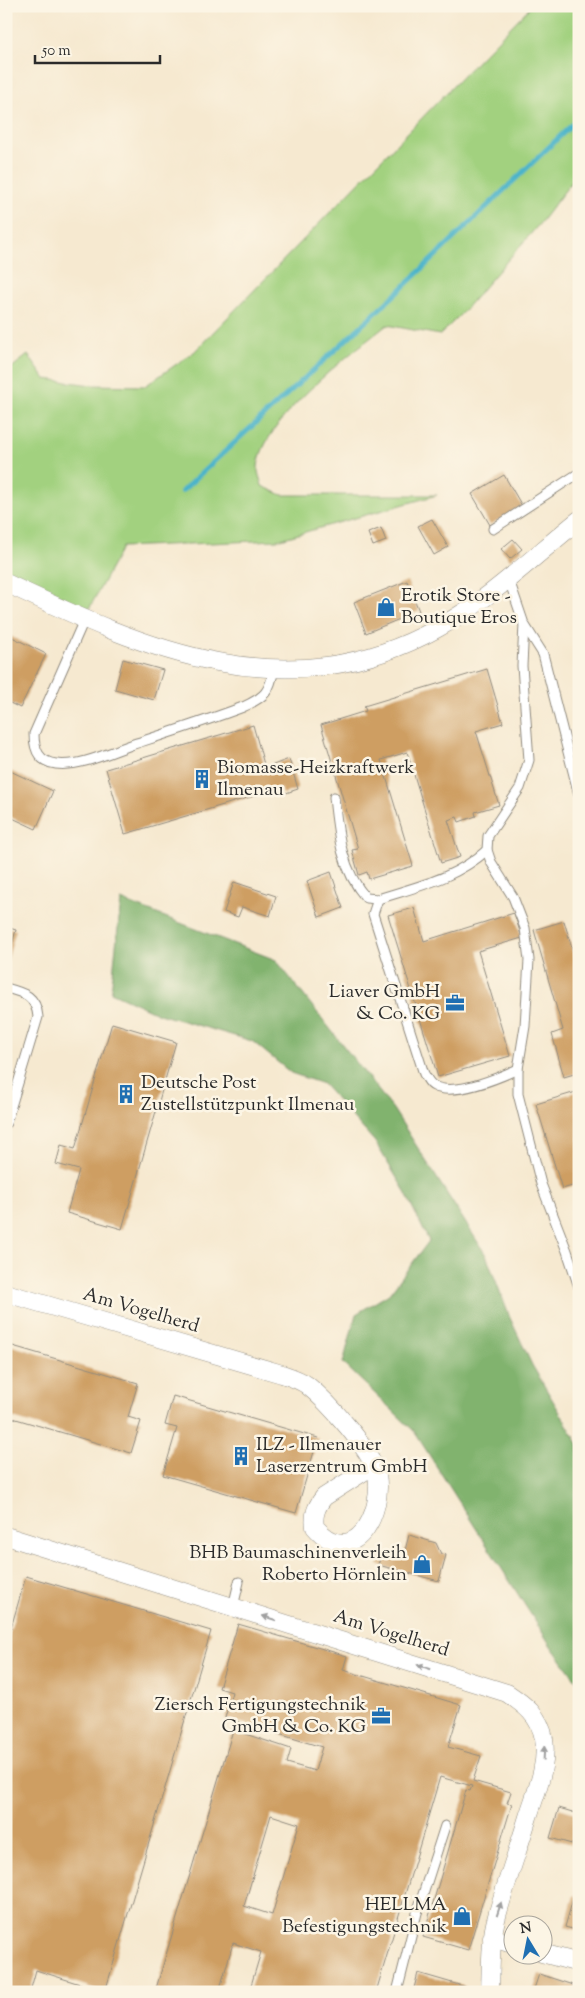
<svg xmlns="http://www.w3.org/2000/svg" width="585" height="1998" font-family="'Sorts Mill Goudy',serif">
<rect width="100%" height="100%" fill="#fcf5e5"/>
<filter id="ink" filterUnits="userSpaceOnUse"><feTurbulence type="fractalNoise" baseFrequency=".02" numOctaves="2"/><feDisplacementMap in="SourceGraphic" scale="10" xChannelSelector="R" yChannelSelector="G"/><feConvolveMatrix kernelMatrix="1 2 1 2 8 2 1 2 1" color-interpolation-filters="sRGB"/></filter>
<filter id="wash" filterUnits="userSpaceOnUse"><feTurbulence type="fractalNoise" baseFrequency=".0096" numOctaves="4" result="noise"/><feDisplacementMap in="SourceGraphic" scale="20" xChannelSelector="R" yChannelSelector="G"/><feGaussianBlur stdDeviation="1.12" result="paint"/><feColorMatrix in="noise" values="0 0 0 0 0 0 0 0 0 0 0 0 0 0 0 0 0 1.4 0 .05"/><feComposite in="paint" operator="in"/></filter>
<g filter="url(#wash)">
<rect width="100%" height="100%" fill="#f6e9d0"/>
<!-- green -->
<path fill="#a2d17f" stroke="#667e55" d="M531,6H579V172L541,222L460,315L440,335L387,325C351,353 262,420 258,467C257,473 261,480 262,486L282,495H437L277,540L122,547L89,609L6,573V372L28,355L45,379L92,385L145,386L194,352Z"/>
<!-- forest -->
<path fill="#81b36e" stroke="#566f4c" d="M121,900L276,960L393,1109L486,1255L510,1318L532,1365L579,1445V1684L551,1646L414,1431L343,1363L356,1314L389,1294L429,1241L403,1188L375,1142L323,1084L291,1073L252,1041L159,1014L111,992Z"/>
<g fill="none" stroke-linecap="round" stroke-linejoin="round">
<!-- stream -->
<path stroke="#4cb4ca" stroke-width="5" d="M182,491L399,291L579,118"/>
</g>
<g id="blocks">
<!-- building -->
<g fill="#ce9e62" fill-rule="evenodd">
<path d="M504,475L522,506L490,525L472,494Z"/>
<path d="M432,519L448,547L434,555L418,526Z"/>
<path d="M381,528L386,541L373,546L368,533Z"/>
<path d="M513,539L522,549L510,559L501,549Z"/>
<path d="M407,581L419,611L366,633L354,602Z"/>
<path d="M6,634L46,654L20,708L6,701Z"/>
<path d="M123,659L163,670L154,700L115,689Z"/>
<path d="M487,669L503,723L476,731L499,805L475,812L476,816L459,822L457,817L448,820L460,857L441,863L407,752L381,760L413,866L369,879L367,872L359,875L352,850L358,849L321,725L366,711L364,706Z"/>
<path d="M253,725L265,768L289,759L298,789L283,794L281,788L125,834L106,769Z"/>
<path d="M6,769L53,791L36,829L6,815Z"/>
<path d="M331,872L343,908L319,917L307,881Z"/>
<path d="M234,882L276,896L270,916L242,907L238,917L224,912Z"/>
<path d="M414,908L424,941L514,913L522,938L478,951L510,1056L438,1077L388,915Z"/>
<path d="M564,921L579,971L577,1084L574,1074L564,1077L552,1034L563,1030L534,930Z"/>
<path d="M6,927L16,930L7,962H6Z"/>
<path d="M112,1023L176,1042L122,1229L67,1213L79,1170L56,1164L61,1145L75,1149Z"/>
<path d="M576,1092L579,1103V1184L562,1189L536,1104Z"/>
<path d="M6,1344L138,1383L128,1417L141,1421L131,1453L6,1416Z"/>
<path d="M173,1396L318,1438L296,1513L163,1475L177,1428L165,1425Z"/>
<path d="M409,1535L436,1543L441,1554L446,1555L439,1581L378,1565L382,1552L403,1558Z"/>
<path d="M26,1576L211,1631L105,1992L36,1970L30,1992H6V1645Z"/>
<path d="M238,1624L347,1656L343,1670L461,1705L448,1747L481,1756L473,1781L511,1792L507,1803L512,1804L468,1950L423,1937L466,1790L470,1791L472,1786L440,1777L376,1992H249L261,1952L233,1943L219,1992H155L233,1730L291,1749L287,1763L315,1771L322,1747L225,1718L232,1692L219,1688ZM271,1815L299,1824L272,1915L244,1906Z"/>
<path d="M559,1808L579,1814V1846L550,1838Z"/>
<path d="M574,1895L579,1896V1931L565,1927Z"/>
<path d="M418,1973L466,1987L464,1992H413Z"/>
<path d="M539,1974L579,1987L578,1992H533Z"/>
</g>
</g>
</g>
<g filter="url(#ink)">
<use href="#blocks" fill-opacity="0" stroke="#908a7e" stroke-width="1"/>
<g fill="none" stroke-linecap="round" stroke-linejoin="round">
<!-- service casing -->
<g stroke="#908a7e" stroke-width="11">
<g id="service">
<path d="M493,529L579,473"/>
<path d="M508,577L524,624L543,654L579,795"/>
<path d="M84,620L34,734C34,750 39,762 56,764C80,767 108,753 131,745C168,733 206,721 243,707C265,697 270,692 274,668"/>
<path d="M524,624L522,666L529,760L520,788L488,836L487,850L491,862L513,897L525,928L529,960L525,1026L518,1069V1094L541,1184L567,1251L579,1287"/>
<path d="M334,797C338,834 341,869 366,898L378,899C418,886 455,879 487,850"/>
<path d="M378,899L373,914L424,1074C427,1078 429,1084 434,1086C454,1097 498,1078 518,1069"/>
<path d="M6,988C25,993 36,996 38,1017L6,1123"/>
<path d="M233,1607L239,1582"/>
<path d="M397,1992L417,1913L445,1826"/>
</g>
</g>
<!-- minor casing -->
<g stroke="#908a7e" stroke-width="19">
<g id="minor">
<path d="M6,583C147,650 287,712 438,628C489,600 533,557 579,520"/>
<path d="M6,1293L282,1374C291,1377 300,1380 307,1385C327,1401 372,1450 377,1475C384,1512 354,1572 315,1527C313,1515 316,1507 324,1497L374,1465"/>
<path d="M6,1536L507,1693C525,1705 540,1716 544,1739C548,1765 536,1792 528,1817C518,1850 506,1883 497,1916C490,1940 491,1966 490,1992"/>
<path d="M492,1938L512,1944"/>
<path d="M542,1953L579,1963"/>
</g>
</g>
<!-- service -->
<use href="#service" stroke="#fff" stroke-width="9"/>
<!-- minor -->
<use href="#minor" stroke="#fff" stroke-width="18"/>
</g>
<!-- one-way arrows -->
<defs><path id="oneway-solid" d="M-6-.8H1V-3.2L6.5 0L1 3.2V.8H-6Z" transform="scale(1.25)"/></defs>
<g fill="#a0a0a0">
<use href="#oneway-solid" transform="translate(269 1618) rotate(-163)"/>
<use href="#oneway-solid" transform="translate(424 1667) rotate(-163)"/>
<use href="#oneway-solid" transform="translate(544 1753) rotate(-87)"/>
<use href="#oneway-solid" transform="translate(499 1909) rotate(-72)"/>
</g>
</g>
<!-- icons -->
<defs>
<g id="shop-bare" transform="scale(1.5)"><path d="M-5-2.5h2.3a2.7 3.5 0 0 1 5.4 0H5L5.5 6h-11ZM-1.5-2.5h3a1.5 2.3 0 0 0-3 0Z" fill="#1f6fb2" stroke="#fcf5e5" stroke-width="2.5" paint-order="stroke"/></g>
<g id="building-bare" transform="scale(1.5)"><path d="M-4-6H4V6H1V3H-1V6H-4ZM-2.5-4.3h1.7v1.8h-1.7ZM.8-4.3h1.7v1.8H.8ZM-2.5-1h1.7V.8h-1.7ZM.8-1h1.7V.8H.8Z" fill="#1f6fb2" stroke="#fcf5e5" stroke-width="2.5" paint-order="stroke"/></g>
<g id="office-bare" transform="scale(1.5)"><path d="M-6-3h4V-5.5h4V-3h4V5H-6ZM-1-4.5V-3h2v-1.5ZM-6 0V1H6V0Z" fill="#1f6fb2" stroke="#fcf5e5" stroke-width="2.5" paint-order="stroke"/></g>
</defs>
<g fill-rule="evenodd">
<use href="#shop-bare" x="386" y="607"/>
<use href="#building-bare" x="202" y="779"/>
<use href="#office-bare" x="455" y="1003"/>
<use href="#building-bare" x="126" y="1094"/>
<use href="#building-bare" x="241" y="1456"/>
<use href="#shop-bare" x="422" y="1564"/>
<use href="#office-bare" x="381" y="1716"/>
<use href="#shop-bare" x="462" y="1916"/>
</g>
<g text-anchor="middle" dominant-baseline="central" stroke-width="5" stroke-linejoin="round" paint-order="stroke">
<!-- poi labels -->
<g font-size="19" fill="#2b2b2b" stroke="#fcf5e5" text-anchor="start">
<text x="401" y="596">Erotik Store -<tspan x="401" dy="22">Boutique Eros</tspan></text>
<text x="217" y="768">Biomasse-Heizkraftwerk<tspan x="217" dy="22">Ilmenau</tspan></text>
<text x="440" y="992" text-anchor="end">Liaver GmbH<tspan x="440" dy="22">&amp; Co. KG</tspan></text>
<text x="141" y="1083">Deutsche Post<tspan x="141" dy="22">Zustellstützpunkt Ilmenau</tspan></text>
<text x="256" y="1445">ILZ - Ilmenauer<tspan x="256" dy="22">Laserzentrum GmbH</tspan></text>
<text x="407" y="1553" text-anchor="end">BHB Baumaschinenverleih<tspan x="407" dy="22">Roberto Hörnlein</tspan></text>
<text x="366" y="1705" text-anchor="end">Ziersch Fertigungstechnik<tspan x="366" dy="22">GmbH &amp; Co. KG</tspan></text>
<text x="447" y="1905" text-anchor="end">HELLMA<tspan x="447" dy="22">Befestigungstechnik</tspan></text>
</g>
<!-- street labels -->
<g font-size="19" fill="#2b2b2b" stroke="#fcf5e5">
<text transform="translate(141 1311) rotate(16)">Am Vogelherd</text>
<text transform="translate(391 1634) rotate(17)">Am Vogelherd</text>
</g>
</g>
<!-- margin -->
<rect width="585" height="1998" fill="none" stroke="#fcf5e5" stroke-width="25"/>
<!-- north arrow -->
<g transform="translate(528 1940) rotate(350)"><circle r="24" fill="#fcf5e5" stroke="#a8a49b"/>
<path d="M0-4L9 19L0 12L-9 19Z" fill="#1f6fb2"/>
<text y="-8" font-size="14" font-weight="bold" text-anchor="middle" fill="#2b2b2b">N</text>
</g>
<!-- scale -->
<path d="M35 55v8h125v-8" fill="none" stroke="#2b2b2b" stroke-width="2.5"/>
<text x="42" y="55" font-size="15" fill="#2b2b2b" stroke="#fcf5e5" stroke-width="4" paint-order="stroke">50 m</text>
</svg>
